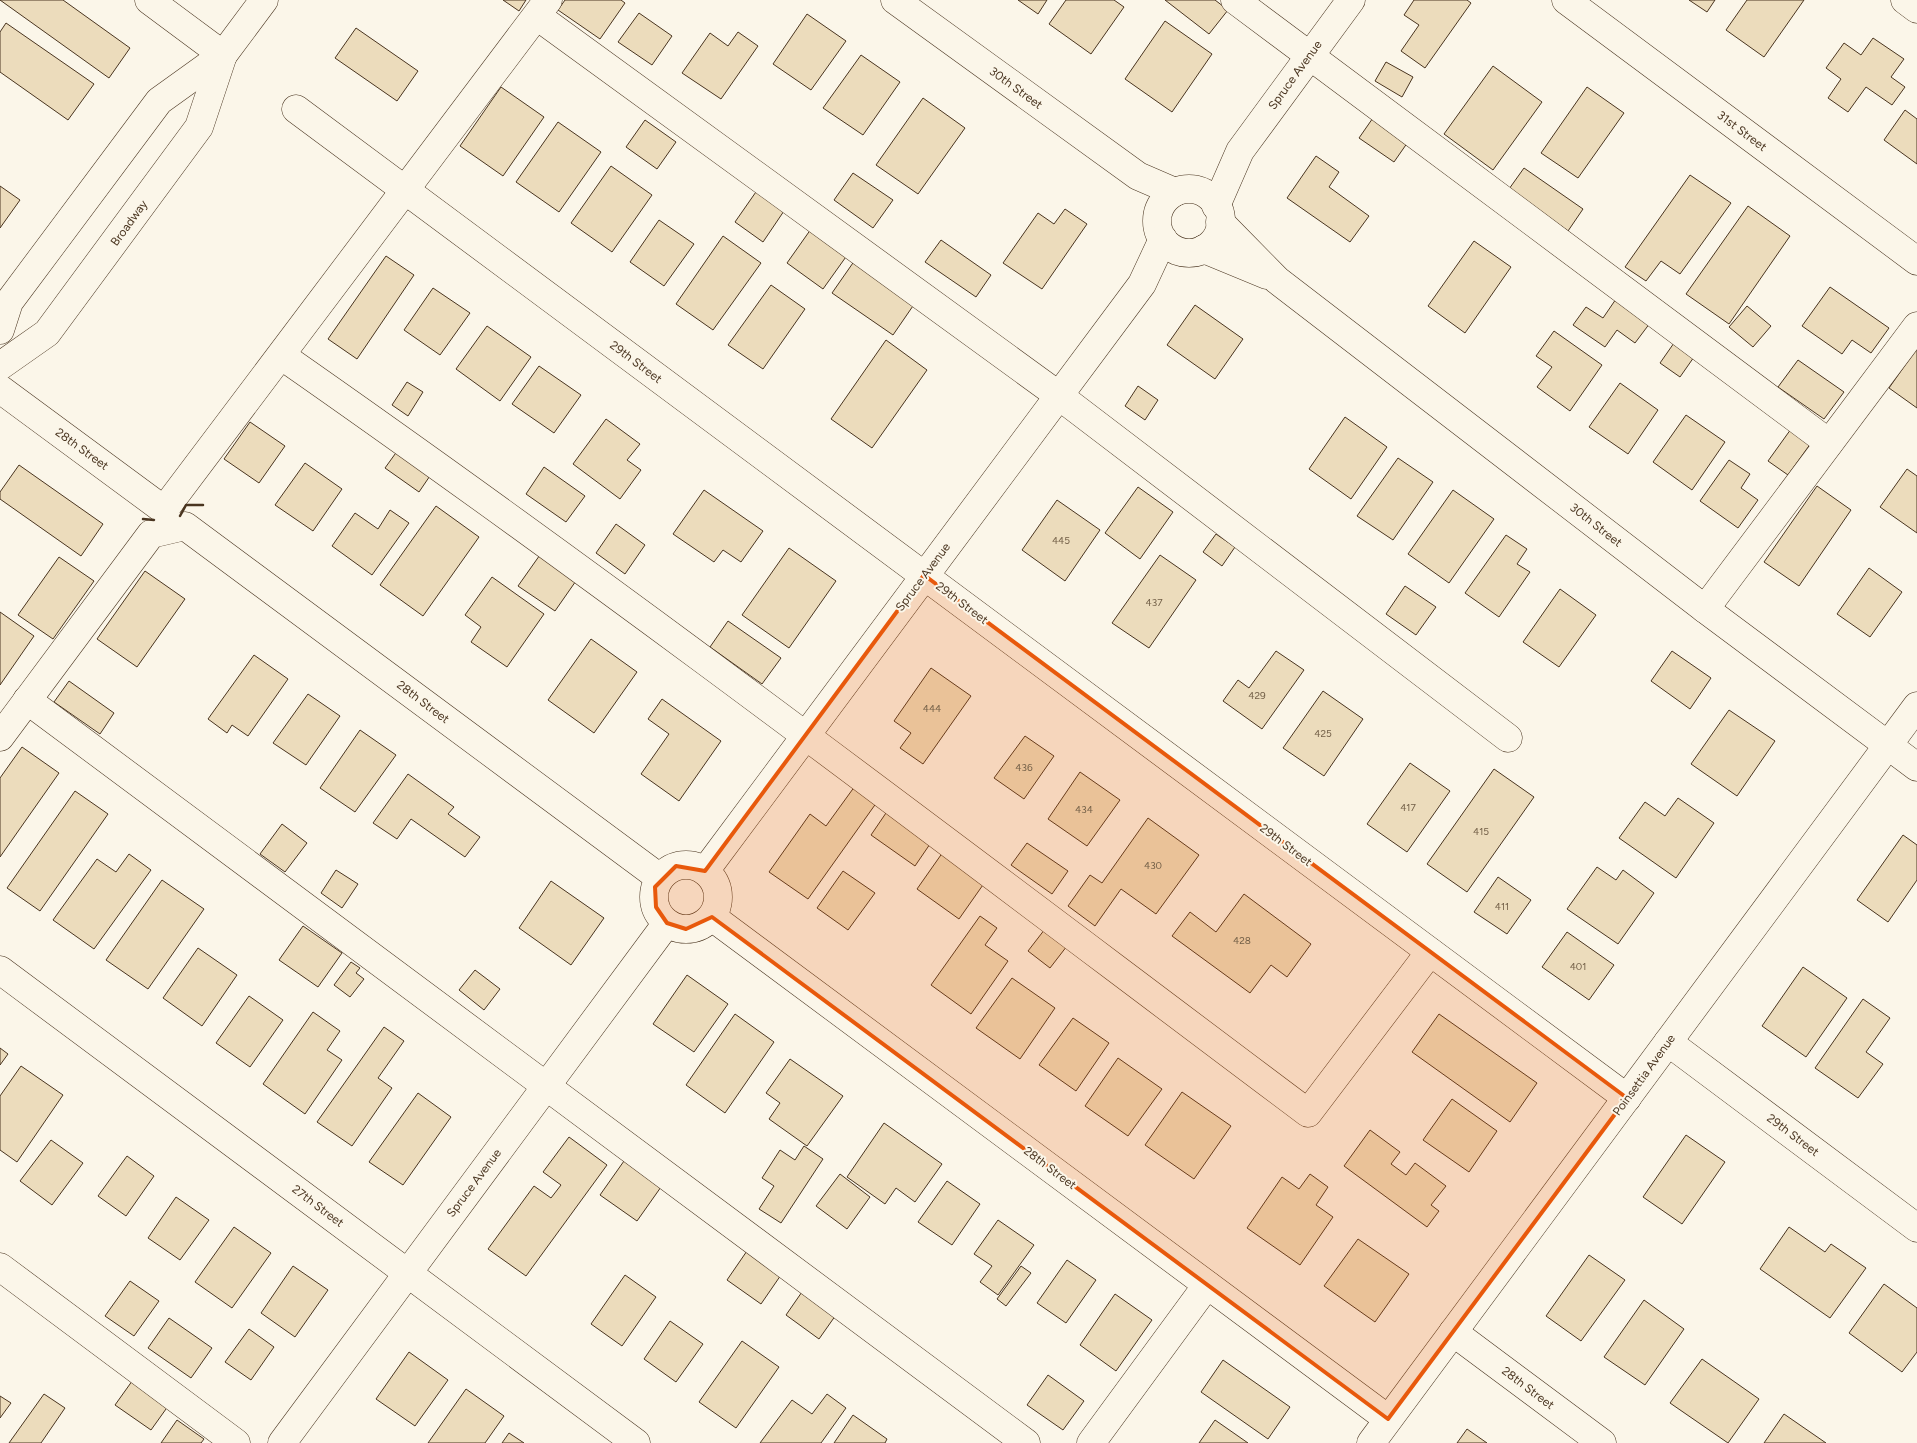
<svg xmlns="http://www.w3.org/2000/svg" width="1917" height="1443" font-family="Figtree,sans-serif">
<rect width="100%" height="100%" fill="#fbf6e9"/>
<!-- building -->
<g fill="#ecdcbc" stroke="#4a3520">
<path d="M0,0H63L130,48L109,78Z"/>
<path d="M503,0H526L519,11Z"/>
<path d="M565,0H621L625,3L600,39L558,10Z"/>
<path d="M1018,0H1047L1038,14Z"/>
<path d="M1066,0H1114L1124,7L1091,54L1049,24Z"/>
<path d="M1165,0H1215L1228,10L1209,34Z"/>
<path d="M1414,0H1467L1471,3L1425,68L1401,51L1419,25L1404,15Z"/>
<path d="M1689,0H1715L1707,12Z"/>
<path d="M1747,0H1804L1764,57L1726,30Z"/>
<path d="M639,13L672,36L652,65L618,42Z"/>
<path d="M807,14L846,41L811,90L773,64Z"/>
<path d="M1165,21L1212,54L1172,112L1125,79Z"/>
<path d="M6,23L94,84L68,120L0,72V32Z"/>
<path d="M356,28L418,71L397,101L335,58Z"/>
<path d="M738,32L758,46L721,99L682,73L710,33L728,46Z"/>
<path d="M1873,38L1904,59L1891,77L1905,87L1892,105L1866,87L1848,112L1828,98L1841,79L1826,68L1844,43L1861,55Z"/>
<path d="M861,55L900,82L863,135L823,108Z"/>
<path d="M1386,62L1413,77L1402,97L1375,81Z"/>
<path d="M1493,66L1542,102L1493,170L1444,134Z"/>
<path d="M501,87L544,117L503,176L460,146Z"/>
<path d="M1587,87L1624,113L1578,178L1541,153Z"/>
<path d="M923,98L965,128L918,194L876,165Z"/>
<path d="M1905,110L1917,119V164L1884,140Z"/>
<path d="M1375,115L1410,139L1394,162L1359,138Z"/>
<path d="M645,120L676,142L657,169L626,147Z"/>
<path d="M558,122L601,152L559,212L516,182Z"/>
<path d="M1316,156L1339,172L1329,187L1369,216L1350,242L1287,198Z"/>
<path d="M611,166L652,195L612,252L571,223Z"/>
<path d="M1524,168L1583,209L1568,231L1509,189Z"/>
<path d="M853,173L893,200L873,228L834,200Z"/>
<path d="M1690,175L1731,203L1680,274L1661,261L1646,281L1625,267Z"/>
<path d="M0,186L20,200L0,228Z"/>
<path d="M758,189L786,208L763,242L735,222Z"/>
<path d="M1748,206L1790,236L1729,324L1686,294Z"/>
<path d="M1065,209L1087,224L1042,289L1003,263L1038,213L1054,224Z"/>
<path d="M659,220L694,244L664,286L630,262Z"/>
<path d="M811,229L848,254L823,289L787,263Z"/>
<path d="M723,236L761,263L713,330L676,304Z"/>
<path d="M941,240L991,275L976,297L925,262Z"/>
<path d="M1474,241L1511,267L1465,333L1428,306Z"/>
<path d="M386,256L414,275L357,359L328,339Z"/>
<path d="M855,260L915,303L893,335L832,293Z"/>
<path d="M771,285L805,309L763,369L728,345Z"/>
<path d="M1830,287L1889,328L1871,353L1852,340L1842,354L1802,326Z"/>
<path d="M433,288L470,313L440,355L404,330Z"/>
<path d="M1616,299L1650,323L1635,343L1617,330L1605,347L1573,325L1586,307L1603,318Z"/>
<path d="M1195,305L1243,339L1215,379L1167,345Z"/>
<path d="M1747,306L1771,326L1753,347L1729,327Z"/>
<path d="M487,326L531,357L500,401L456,369Z"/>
<path d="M1554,331L1602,365L1570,411L1537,387L1552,367L1536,356Z"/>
<path d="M886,340L927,370L872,448L831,419Z"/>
<path d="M1674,343L1694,357L1680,377L1660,363Z"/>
<path d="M1917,348V408L1889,388Z"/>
<path d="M1798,360L1844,392L1824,419L1778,387Z"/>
<path d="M539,366L581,395L554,433L512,404Z"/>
<path d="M407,382L423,392L408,416L392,405Z"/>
<path d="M1620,383L1658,410L1628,454L1589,427Z"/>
<path d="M1138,386L1158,400L1145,420L1125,406Z"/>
<path d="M1686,415L1725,442L1692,490L1653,462Z"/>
<path d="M1345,417L1387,447L1351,499L1309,469Z"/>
<path d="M606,419L640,444L627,460L641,470L620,499L573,464Z"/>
<path d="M250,422L285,446L259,483L224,459Z"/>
<path d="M1791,429L1811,443L1788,475L1768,461Z"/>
<path d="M403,443L436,467L419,492L385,468Z"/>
<path d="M1398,458L1433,482L1393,540L1357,516Z"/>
<path d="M1729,460L1750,474L1741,488L1758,500L1738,528L1700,501Z"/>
<path d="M305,463L342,489L313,531L275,505Z"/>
<path d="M19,465L103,524L81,556L0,499V492Z"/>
<path d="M544,467L585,496L566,522L526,494Z"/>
<path d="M1907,469L1917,476V533L1880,507Z"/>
<path d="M1817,486L1851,510L1799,586L1764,562Z"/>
<path d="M1138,487L1173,512L1140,559L1105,533Z"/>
<path d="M704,490L763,531L741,562L723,550L714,562L673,534Z"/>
<path d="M1453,490L1494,519L1449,583L1408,554Z"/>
<path d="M1057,500L1100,530L1065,581L1022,550Z"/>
<path d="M436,506L479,537L423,616L380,585Z"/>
<path d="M390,510L409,523L372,575L332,546L355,513L378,529Z"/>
<path d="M616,524L645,545L625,574L596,553Z"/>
<path d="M1216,534L1235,547L1222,566L1203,552Z"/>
<path d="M1506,535L1527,549L1517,564L1530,572L1499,617L1465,593Z"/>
<path d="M789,548L836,581L789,648L742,615Z"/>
<path d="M542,552L578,578L555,611L518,586Z"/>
<path d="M1160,555L1196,580L1149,648L1112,623Z"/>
<path d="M59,557L94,581L53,639L18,615Z"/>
<path d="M1869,568L1902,592L1870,637L1837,614Z"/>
<path d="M145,571L185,599L137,667L97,639Z"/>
<path d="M492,577L544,614L507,667L471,642L481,627L465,615Z"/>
<path d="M1405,586L1436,607L1416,635L1386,614Z"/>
<path d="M1560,589L1596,615L1559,667L1523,642Z"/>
<path d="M0,612L34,636L0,685Z"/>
<path d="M728,621L781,658L762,684L710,647Z"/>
<path d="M591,639L637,672L594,733L548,700Z"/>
<path d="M1276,651L1304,670L1262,729L1223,701L1238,680L1249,688Z"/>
<path d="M1672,651L1711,678L1690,709L1651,681Z"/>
<path d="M254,655L288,679L248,736L232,725L227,733L208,719Z"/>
<path d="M931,668L971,696L923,764L900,748L911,733L894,721Z"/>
<path d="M69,681L114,713L100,734L54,702Z"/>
<path d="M1323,691L1363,719L1324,776L1283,748Z"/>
<path d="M308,694L340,716L306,765L273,743Z"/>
<path d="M662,699L721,741L679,801L641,774L669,734L648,719Z"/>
<path d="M1729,710L1775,741L1737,796L1691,764Z"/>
<path d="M360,730L396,755L355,812L320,788Z"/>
<path d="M1025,736L1054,756L1024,799L994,778Z"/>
<path d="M22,747L59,773L0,857V778Z"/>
<path d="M1410,763L1450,791L1407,852L1367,824Z"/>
<path d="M1494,769L1534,797L1467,892L1427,864Z"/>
<path d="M1080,772L1120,800L1087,846L1048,819Z"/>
<path d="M408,774L454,807L448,814L480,837L465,857L411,819L397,839L373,823Z"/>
<path d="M855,786L877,802L808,899L769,872L810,814L826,826Z"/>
<path d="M75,791L108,814L40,911L7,888Z"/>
<path d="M1678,798L1714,823L1676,878L1619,838L1645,802L1665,816Z"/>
<path d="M886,813L930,844L915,866L871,835Z"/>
<path d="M1148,818L1199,855L1156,914L1121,889L1095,926L1068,906L1090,875L1102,883Z"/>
<path d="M282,824L307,843L285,872L260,854Z"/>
<path d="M1903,835L1917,845V880L1888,922L1857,900Z"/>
<path d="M1027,843L1068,871L1052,894L1011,865Z"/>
<path d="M943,852L985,882L959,919L917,889Z"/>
<path d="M129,854L151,870L94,949L53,920L97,859L116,872Z"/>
<path d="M1597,867L1616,880L1623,870L1654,893L1618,944L1567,909Z"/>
<path d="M336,870L358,884L342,908L321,893Z"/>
<path d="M843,871L875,893L848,930L817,908Z"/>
<path d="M1498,877L1531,900L1507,934L1474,912Z"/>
<path d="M162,880L204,909L148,989L106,960Z"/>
<path d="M551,881L604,918L571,965L519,928Z"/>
<path d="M1244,894L1311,944L1287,977L1271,965L1250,993L1172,936L1190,912L1216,932Z"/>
<path d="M980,916L997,928L985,945L1008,961L971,1014L931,985Z"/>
<path d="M303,926L342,953L318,987L279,960Z"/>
<path d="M1045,929L1067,946L1050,968L1028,951Z"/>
<path d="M1567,932L1614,965L1589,1000L1542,967Z"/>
<path d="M198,948L237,975L202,1026L163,998Z"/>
<path d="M351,962L360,968L356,973L364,979L350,997L334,985Z"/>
<path d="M1803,967L1847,998L1806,1057L1762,1026Z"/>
<path d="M475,970L500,989L484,1010L459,990Z"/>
<path d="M687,975L728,1004L694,1052L653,1024Z"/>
<path d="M1012,978L1055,1008L1020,1059L976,1028Z"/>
<path d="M249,996L283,1020L250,1067L216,1043Z"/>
<path d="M1863,999L1890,1018L1866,1052L1883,1064L1858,1098L1815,1068Z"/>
<path d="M313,1012L340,1031L327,1050L342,1060L305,1114L263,1084Z"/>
<path d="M735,1014L774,1042L725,1113L686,1085Z"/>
<path d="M1439,1014L1537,1083L1510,1122L1412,1052Z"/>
<path d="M1073,1018L1109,1043L1076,1091L1039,1065Z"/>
<path d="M384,1027L404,1041L378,1078L392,1088L352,1146L317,1122Z"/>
<path d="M0,1048L8,1054L0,1065Z"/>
<path d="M1118,1058L1162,1089L1128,1136L1085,1106Z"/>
<path d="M790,1059L843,1096L807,1146L769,1119L780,1103L766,1093Z"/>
<path d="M21,1066L63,1095L17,1162L0,1150V1096Z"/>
<path d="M1182,1092L1231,1126L1194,1179L1145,1145Z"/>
<path d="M418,1093L451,1117L403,1185L369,1162Z"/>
<path d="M1452,1099L1497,1131L1469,1172L1423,1140Z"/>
<path d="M884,1123L942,1164L915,1202L896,1188L885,1204L847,1177Z"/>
<path d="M1370,1130L1400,1152L1391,1164L1406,1175L1415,1163L1446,1186L1431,1205L1439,1211L1427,1227L1344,1166Z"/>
<path d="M1686,1135L1725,1162L1682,1224L1643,1197Z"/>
<path d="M569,1137L607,1165L526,1276L488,1249L534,1186L551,1198L561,1185L543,1172Z"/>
<path d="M51,1140L83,1163L52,1205L20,1181Z"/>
<path d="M804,1146L823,1159L781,1223L759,1209L774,1186L762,1178L780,1150L795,1160Z"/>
<path d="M127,1156L154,1176L126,1216L98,1196Z"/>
<path d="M624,1161L661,1187L637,1221L600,1195Z"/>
<path d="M840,1174L870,1197L847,1229L816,1206Z"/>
<path d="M1310,1174L1328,1187L1316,1205L1333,1217L1300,1265L1247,1228L1282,1177L1299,1189Z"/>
<path d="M947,1181L980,1204L952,1245L918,1222Z"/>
<path d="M176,1197L209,1220L180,1260L148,1238Z"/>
<path d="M998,1220L1034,1245L998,1295L980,1282L992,1266L974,1254Z"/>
<path d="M234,1227L271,1253L232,1308L195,1282Z"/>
<path d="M1789,1227L1825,1252L1831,1244L1866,1268L1830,1318L1760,1269Z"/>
<path d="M1358,1239L1409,1274L1375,1322L1324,1286Z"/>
<path d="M749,1248L783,1272L761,1304L727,1280Z"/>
<path d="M1589,1255L1625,1280L1581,1341L1546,1316Z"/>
<path d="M1067,1260L1096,1280L1066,1323L1037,1303Z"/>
<path d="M293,1266L328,1290L295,1337L261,1313Z"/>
<path d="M1021,1266L1031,1273L1006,1306L997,1299Z"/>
<path d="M625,1275L656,1297L622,1346L591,1324Z"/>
<path d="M130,1281L159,1301L134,1336L105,1316Z"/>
<path d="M1884,1284L1917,1308V1352L1902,1372L1849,1333Z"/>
<path d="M804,1289L838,1312L819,1339L786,1315Z"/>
<path d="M1115,1294L1152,1320L1116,1371L1080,1345Z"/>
<path d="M1644,1300L1684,1329L1645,1385L1604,1357Z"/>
<path d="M169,1318L212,1348L191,1378L148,1348Z"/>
<path d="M670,1321L703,1344L676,1382L644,1359Z"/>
<path d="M249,1329L274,1347L251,1380L225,1362Z"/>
<path d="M742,1341L779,1367L736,1428L699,1402Z"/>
<path d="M409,1352L448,1380L415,1426L376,1399Z"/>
<path d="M1702,1359L1759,1399L1728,1443L1670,1403Z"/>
<path d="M1223,1360L1290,1407L1268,1439L1201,1392Z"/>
<path d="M1048,1375L1084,1401L1063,1430L1027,1405Z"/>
<path d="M135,1377L171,1402L151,1430L115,1405Z"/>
<path d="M466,1389L504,1416L485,1443H428Z"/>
<path d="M44,1394L65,1408L41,1443H9Z"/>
<path d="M827,1394L846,1408L821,1443H760L792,1400L812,1414Z"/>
<path d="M0,1396L11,1403L0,1418Z"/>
<path d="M1784,1414L1826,1443H1764Z"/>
<path d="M853,1415L887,1439L885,1443H834Z"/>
<path d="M177,1420L204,1439L201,1443H161Z"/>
<path d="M1215,1420L1248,1443H1199Z"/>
<path d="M1467,1429L1487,1443H1457Z"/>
<path d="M509,1433L524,1443H502Z"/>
</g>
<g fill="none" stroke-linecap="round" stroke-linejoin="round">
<!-- minor casing -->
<g stroke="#4a3520" stroke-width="29">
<g id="minor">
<path d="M149,0L223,55"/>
<path d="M895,0L1138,176L1175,192"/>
<path d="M1235,0L1829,443"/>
<path d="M1566,0L1917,261"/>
<path d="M1905,0L1917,9"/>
<path d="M537,16L1058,395L1508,738"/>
<path d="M296,109L1627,1098"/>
<circle cx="1189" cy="221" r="32"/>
<path d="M1216,206L1240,151L1351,0"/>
<path d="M1220,222L1277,280L1705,609L1917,767"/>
<path d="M1204,249L1267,275"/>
<path d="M282,356C630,599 968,858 1308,1113L1430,952"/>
<path d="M0,389L164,510L548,0"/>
<path d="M1705,609L1917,326"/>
<path d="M27,700L1026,1443"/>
<path d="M0,737L151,534L185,526L660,878"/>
<circle cx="686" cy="897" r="32"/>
<path d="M705,871L1142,284L1163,239"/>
<path d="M712,917L1388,1419"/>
<path d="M0,970L636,1443"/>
<path d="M1668,1042L1917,1228"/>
<path d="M0,1267L236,1443"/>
<path d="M1453,1332L1602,1443"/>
<path d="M282,1443L667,923"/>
<path d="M1091,1443L1207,1285"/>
<path d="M1371,1443L1917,706"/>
</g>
</g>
<!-- major casing -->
<g stroke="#4a3520" stroke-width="29">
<g id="major">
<path d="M0,330L9,302L159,101L223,55L264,0"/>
<path d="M0,366L47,333L199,127L223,55"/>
</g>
</g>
<!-- minor -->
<use href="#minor" stroke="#fbf6e9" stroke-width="28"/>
<!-- major -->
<use href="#major" stroke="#fbf6e9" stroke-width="28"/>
<!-- wall -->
<g stroke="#4a3520" stroke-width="2.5">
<path d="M180,516L186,505H203"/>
<path d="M143,519L154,520"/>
</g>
</g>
<!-- marked area -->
<path fill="#e8590c" fill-opacity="0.2" stroke="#e8590c" stroke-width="4" stroke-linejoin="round" d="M924,575L1627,1098L1388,1419L712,917L686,929L667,923L656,907L655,887L676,866L705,871Z"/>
<g text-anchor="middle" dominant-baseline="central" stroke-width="4" stroke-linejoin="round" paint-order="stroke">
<!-- number labels -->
<g font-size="10" fill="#725f47">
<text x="1061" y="540">445</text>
<text x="1154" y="602">437</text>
<text x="1257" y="695">429</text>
<text x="932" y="708">444</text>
<text x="1323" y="733">425</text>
<text x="1024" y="767">436</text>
<text x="1408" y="807">417</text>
<text x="1084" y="809">434</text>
<text x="1481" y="831">415</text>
<text x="1153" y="865">430</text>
<text x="1502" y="906">411</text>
<text x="1242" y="940">428</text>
<text x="1578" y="966">401</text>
</g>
<!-- street labels -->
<g font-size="12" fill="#4a3520" stroke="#fbf6e9">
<text transform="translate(1295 75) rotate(-54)">Spruce Avenue</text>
<text transform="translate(1016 88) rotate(36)">30th Street</text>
<text transform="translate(1742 131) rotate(37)">31st Street</text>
<text transform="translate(129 223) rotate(-54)">Broadway</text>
<text transform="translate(636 362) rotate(37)">29th Street</text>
<text transform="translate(82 449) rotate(36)">28th Street</text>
<text transform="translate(1596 525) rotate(38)">30th Street</text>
<text transform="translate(923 577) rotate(-53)">Spruce Avenue</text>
<text transform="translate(962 603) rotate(37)">29th Street</text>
<text transform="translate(423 702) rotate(37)">28th Street</text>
<text transform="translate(1286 845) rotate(37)">29th Street</text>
<text transform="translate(1644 1075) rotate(-54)">Poinsettia Avenue</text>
<text transform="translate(1793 1135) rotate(37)">29th Street</text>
<text transform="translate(1050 1168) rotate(37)">28th Street</text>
<text transform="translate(474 1183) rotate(-53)">Spruce Avenue</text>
<text transform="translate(318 1206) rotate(37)">27th Street</text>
<text transform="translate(1528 1388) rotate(37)">28th Street</text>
</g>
</g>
</svg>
